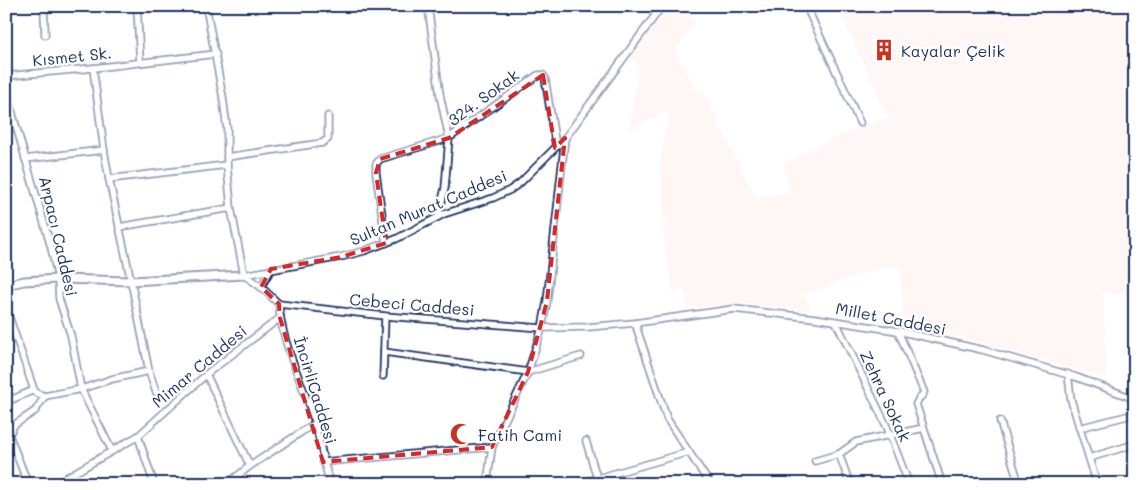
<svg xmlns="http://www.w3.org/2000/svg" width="1141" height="490" font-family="Mali,sans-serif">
<rect width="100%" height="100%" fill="#fff"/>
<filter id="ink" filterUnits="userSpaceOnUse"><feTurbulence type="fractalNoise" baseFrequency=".02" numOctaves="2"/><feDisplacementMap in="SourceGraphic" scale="10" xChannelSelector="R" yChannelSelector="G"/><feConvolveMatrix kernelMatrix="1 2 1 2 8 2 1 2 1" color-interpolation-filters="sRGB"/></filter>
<g filter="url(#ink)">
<!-- built -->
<path fill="#feede8" d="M669,6H683L695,24L675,51L697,91L702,90L755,197L791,192L783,164L834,138L888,117L837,6H1135V298L1103,291L1107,379L969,339L904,325L900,266L870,271L805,295L811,311L750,304L687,307L684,290L673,291L664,240L663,194L660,163L669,111L629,130L639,67L630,57Z"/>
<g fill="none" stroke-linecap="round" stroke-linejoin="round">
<!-- minor casing -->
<g stroke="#1b2f5e" stroke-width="9">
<g id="minor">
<path d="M44,6L45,35"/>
<path d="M137,6L140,62"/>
<path d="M206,6L223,98L227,129V165"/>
<path d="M428,6L440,95L449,138L445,188L438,217"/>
<path d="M806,6L860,123"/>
<path d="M6,11V6"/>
<path d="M93,68L104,150"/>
<path d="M6,76L93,68L216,54"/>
<path d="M6,91L51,247L58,279L59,299L71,336L81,389L112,451"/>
<path d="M227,157L322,143L328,139V116"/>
<path d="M25,159L104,150L109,179"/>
<path d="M119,227L231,208L244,275L261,287L279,304"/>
<path d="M386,243L376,173V164L380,159L449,138L538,75H543L545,78L556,147"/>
<path d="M244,275L341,257L364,251L396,239L444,214L493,198L510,190L520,183L565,138L662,6"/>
<path d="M261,287L271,269"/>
<path d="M279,304L385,316L542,328L588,327L635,323L734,309L815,318L898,331L983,350L1076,377L1135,399"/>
<path d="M279,304C281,344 304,385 315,423C320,443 324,464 330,484"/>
<path d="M6,308L34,390L36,393L45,396L81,389L112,379L149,371"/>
<path d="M836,322L887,427L909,484"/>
<path d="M635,323L667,419L710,484"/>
<path d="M898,331L924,392C922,397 918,398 916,404L942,484"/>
<path d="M384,352L528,372L581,356"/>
<path d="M206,374L250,466"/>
<path d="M1068,374L1071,400L1097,484"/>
<path d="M383,376L385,316"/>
<path d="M156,392L149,371L131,281L109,179L227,165L231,208"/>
<path d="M6,402L34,390"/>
<path d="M1000,421L1019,484"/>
<path d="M1079,428L1135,414"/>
<path d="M9,435L28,484"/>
<path d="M6,436L9,435L14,425L35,411L45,396"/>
<path d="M138,436L154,484"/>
<path d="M586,441L597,478"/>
<path d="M839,454L850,484"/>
<path d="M1089,458L1135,444"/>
<path d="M815,461L839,454L856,442L924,428"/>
<path d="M323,462L492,447"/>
<path d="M55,484L138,436L209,372L280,318"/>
<path d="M227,484L250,466L315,423"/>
<path d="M487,484L492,447L528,372L542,328L547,301L565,138"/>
<path d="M577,484L689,452"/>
</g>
</g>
<!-- major casing -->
<g stroke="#1b2f5e" stroke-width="11">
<path id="major" d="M6,285L24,281L58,279L131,281L244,275"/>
</g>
<!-- minor -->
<use href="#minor" stroke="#fff" stroke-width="5.5"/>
<!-- major -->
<use href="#major" stroke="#fff" stroke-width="7"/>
</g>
</g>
<!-- marked area -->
<path d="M0 0H1141V490H0ZM543,75L555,148L565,138L547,301L528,372L492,447L323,462L280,318L279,304L261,287L271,269L341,257L386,243L376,173L380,159L449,138Z" fill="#fff" fill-opacity=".55" fill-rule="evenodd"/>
<path fill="none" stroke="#d62828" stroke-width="4" stroke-dasharray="10 6" stroke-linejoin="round" d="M543,75L555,148L565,138L547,301L528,372L492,447L323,462L280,318L279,304L261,287L271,269L341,257L386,243L376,173L380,159L449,138Z"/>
<!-- icons -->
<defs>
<g id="building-bare" transform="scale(1.725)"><path d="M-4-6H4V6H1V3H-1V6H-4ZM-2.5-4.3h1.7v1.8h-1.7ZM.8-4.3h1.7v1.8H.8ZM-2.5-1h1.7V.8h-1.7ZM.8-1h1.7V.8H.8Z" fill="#c8321e" stroke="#fff" stroke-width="2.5" paint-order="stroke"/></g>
<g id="mosque-bare" transform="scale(1.725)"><path d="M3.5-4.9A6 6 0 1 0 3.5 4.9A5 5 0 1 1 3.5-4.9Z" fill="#c8321e" stroke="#fff" stroke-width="2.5" paint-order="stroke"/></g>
</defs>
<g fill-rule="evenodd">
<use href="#building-bare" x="884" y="50"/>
<use href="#mosque-bare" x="461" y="434"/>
</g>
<g text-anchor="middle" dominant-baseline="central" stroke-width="4.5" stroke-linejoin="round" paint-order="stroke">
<!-- poi labels -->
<g font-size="16" fill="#1b2f5e" stroke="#fff" text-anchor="start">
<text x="901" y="50">Kayalar Çelik</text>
<text x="478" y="434">Fatih Cami</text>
</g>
<!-- street labels -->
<g font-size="16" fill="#1b2f5e" stroke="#fff">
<text transform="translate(72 56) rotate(-6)">Kısmet Sk.</text>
<text transform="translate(483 97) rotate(-36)">324. Sokak</text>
<text transform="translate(428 207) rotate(-23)">Sultan Murat Caddesi</text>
<text transform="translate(59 236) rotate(77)">Arpacı Caddesi</text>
<text transform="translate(412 304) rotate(5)">Cebeci Caddesi</text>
<text transform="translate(891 318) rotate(11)">Millet Caddesi</text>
<text transform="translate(199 366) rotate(-40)">Mimar Caddesi</text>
<text transform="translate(316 390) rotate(73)">İncirliCaddesi</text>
<text transform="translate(886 396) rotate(65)">Zehra Sokak</text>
</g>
</g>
<!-- margin -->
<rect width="1141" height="490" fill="none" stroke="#fff" stroke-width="25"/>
<rect x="12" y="12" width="1116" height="465" fill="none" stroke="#1b2f5e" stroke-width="2" filter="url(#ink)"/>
</svg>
